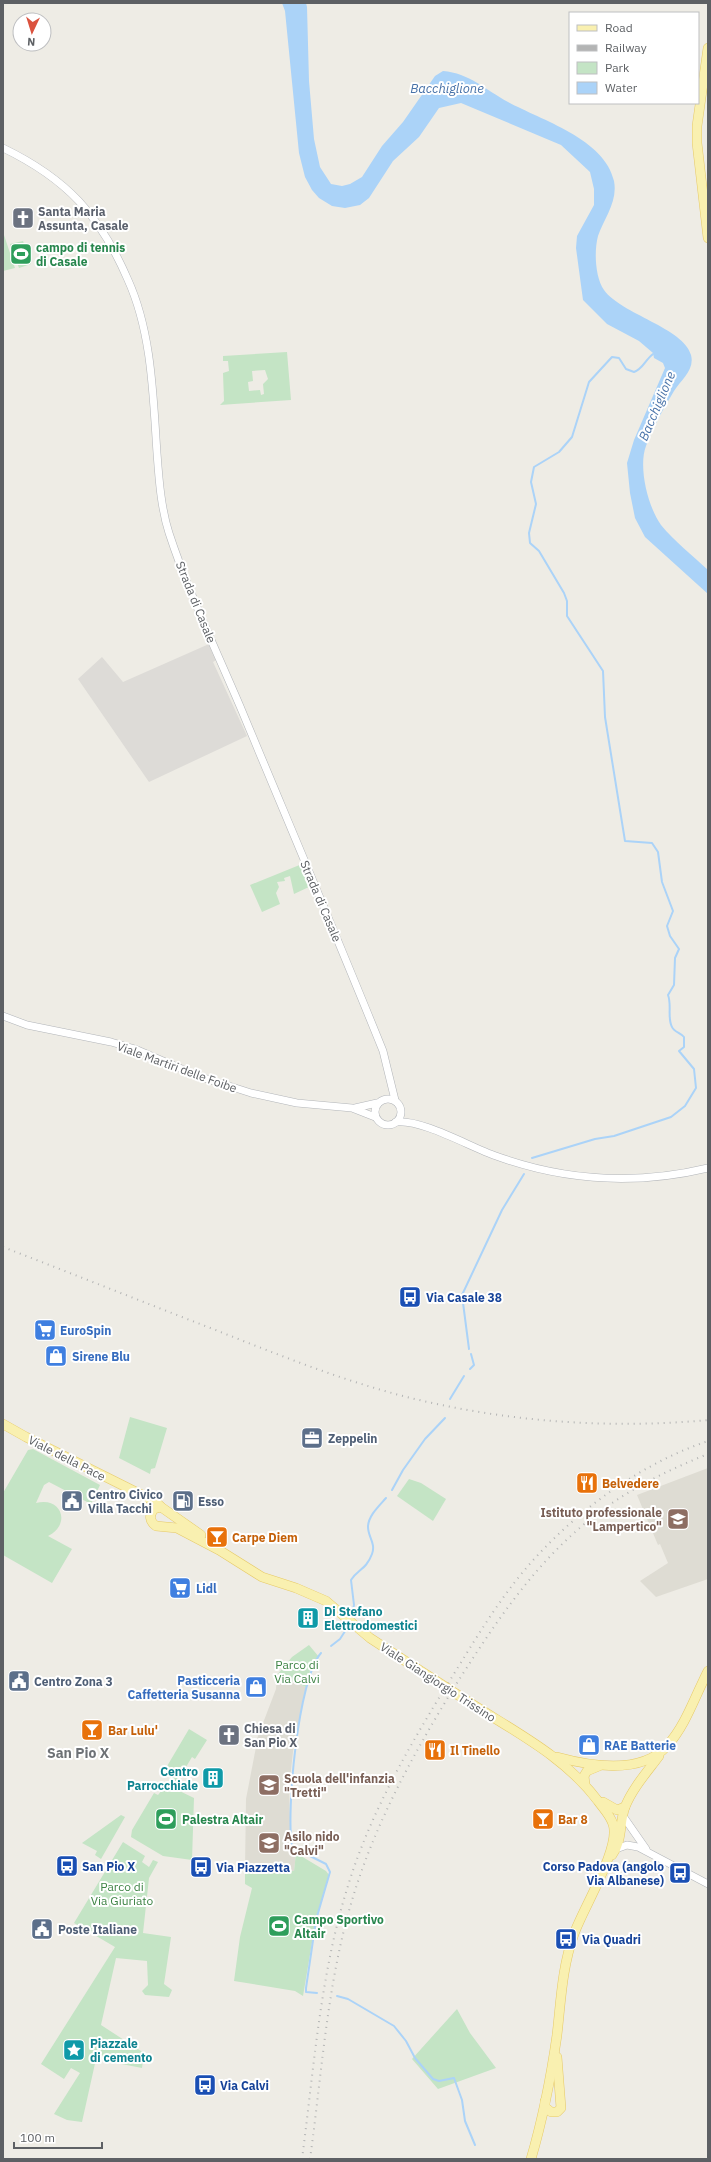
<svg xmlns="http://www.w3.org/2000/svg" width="711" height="2162" font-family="'IBM Plex Sans',sans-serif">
<rect width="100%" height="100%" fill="#eeece5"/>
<!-- industrial -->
<path fill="#dddbd7" d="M209,644L216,660L213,662L247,736L149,782L78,679L102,657L123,682Z"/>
<!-- education -->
<g fill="#dedcd3">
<path d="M708,1468V1579L656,1597L640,1581L668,1563L660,1544L658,1545L637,1495Z"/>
<path d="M277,1675L306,1687L294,1743L289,1788L291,1847L296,1853L294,1871L245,1869L246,1799L256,1747L255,1744L276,1689Z"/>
</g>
<!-- green -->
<g fill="#c4e4c5" fill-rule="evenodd">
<path d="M3,232L15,268L3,271Z"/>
<path d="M23,241L31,264L19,268L10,244Z"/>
<path d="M287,352L291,400L220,405L224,401L223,373L229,371L228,361H223V356ZM265,370L268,379L263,384L264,394L261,395L260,390L249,391L248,382L253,381L252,371Z"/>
<path d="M302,864L311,886L294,894L290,876L284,878L285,881L277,882L279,887L276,893L280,904L262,912L250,885Z"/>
<path d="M130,1417L167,1428L155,1468L151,1469L150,1474L119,1458Z"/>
<path d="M33,1449L100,1485L91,1504L49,1482L44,1485L36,1503C61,1496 72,1524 48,1536L72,1549L52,1583L3,1555V1493L28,1450Z"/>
<path d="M409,1479L421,1483L446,1499L433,1521L397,1496Z"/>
<path d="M309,1645L319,1657L310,1671L306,1687L277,1675L292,1657Z"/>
<path d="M189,1729L207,1740L195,1759L192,1757L177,1782L163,1773Z"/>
<path d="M161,1782L194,1798L192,1860L163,1856L131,1837L132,1830L154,1793L158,1795L162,1790L158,1788Z"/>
<path d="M121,1815L125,1817L101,1859L95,1855L97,1851L82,1843Z"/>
<path d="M123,1842L145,1856L142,1862L149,1867L153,1860L158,1862L149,1878L143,1933L171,1937L164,1984L172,1990L169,1997L145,1995L142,1991L148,1985L147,1961L116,1958L101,2025L144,2053L142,2068L96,2059L82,2122L67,2120L54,2114L80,2073L71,2068L64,2079L41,2064L115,1947L74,1923Z"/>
<path d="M296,1853L326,1871L329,1875L316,1919L303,1996L295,1991L234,1981L240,1937L252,1888L245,1884V1869L294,1871Z"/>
<path d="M457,2009L470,2033L496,2068L438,2089L412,2059Z"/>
</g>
<!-- water -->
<path fill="#abd3f8" d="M282,3H306L307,7L309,81L314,139L320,167L331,184L342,186L350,184L362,177L382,146L403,122L435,76L443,71C469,73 486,90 508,102C541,120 605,139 614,181C618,202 604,218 598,236C594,251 595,277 604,290C621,314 684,328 691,355C695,370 681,380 674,391C664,408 653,427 646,446C638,467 648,507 661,525C674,541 693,556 708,570V594L645,537L635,518L630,493L627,463L634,440L665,368L663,363L654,358L653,353L639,341L607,324L583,300L576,248L577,236L594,205V189L590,172L561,145L461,103L439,108L419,137L393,161L369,198L360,205L345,208L332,206L319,198L312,190L305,177L299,153L285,11Z"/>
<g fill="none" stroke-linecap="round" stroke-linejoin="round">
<!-- stream -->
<g stroke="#abd3f8" stroke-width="2">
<path d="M532,1158L595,1139L614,1136L671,1117L685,1106L696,1088L694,1069L679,1051L684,1047V1037C681,1033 674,1032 672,1027C667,1018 672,1005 668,995L674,985L675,958L679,949L670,936L667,926L673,911L662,882L658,852L652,843L625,841L605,717L603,671L567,616V601L564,593L539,551L530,543L529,533L536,504L531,482L534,467L559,452L572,437L589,382L612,357L619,358L626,369L634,372C643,369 645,360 653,354"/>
<path d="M469,1349L462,1295L502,1210L524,1174"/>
<path d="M470,1369L474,1365L471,1354"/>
<path d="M450,1399L464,1376"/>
<path d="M392,1490L403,1470L425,1439L445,1418"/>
<path d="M351,1618L354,1605L351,1580C358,1569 366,1570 372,1554C376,1543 368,1537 368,1527C368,1516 379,1506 386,1498"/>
<path d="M331,1646L340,1639L349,1625"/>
<path d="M317,1993L306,1992V1988L316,1920L330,1872L326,1864L292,1847C286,1811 298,1679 321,1653"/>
<path d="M337,1996L348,1999L394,2026L406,2041L415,2058L433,2079L439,2081L454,2078L462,2100L465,2121L475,2145"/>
</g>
<!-- minor casing -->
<g stroke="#b2b5b9" stroke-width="8">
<g id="minor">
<path d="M3,148C67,179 100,215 128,280C152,333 153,396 157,453C159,480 161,508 169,533C189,594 217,652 242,711C289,824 337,937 383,1051L395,1100"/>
<path d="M3,1016L27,1025L111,1042L135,1049L198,1076L251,1093L297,1103L352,1108L375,1117"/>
<circle cx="388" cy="1112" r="13"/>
<path d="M355,1108L377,1103"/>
<path d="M396,1122C422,1119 470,1147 496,1156C565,1181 637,1185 708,1168"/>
<path d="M623,1816L646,1849"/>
<path d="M616,1849L627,1845L638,1847L708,1884"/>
</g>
</g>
<!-- major casing -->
<g stroke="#e6c966" stroke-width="10">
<g id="major">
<path d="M708,48L697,126V143L708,238"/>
<path d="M3,1424L26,1437L156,1502L161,1507L201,1535"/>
<path d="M161,1507L154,1509C149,1515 149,1521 156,1526L177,1528L219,1550L262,1577L296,1588L326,1601L370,1638L399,1657"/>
<path d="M472,1704C517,1733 565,1757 598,1801C603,1808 610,1815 613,1824C621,1848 583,1908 574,1934C562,1967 561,2000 557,2035C551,2077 543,2118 531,2159"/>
<path d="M557,1757C590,1766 641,1775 667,1746C686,1725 695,1696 708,1671"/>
<path d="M585,1784L584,1776L587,1771L599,1766"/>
<path d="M603,1802L617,1810L625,1807"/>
<path d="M612,1855C623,1840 619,1823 625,1807C632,1789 647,1772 659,1756"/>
<path d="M545,2101V2107L551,2112H557L561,2108L557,2057"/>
</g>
</g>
<!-- minor -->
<use href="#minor" stroke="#fff" stroke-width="7"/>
<!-- major -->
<use href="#major" stroke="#f9f0b0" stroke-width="9"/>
<!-- rail -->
<g stroke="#b3b4b4" stroke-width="2" stroke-dasharray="1 5" stroke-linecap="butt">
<path d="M3,1247C73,1274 143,1302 213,1329C279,1355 345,1382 415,1399C510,1422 610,1429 708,1420"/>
<path d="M302,2159C314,2068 320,1976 347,1889C368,1819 404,1755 442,1693C471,1647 499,1597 536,1557C583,1506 643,1463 708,1441"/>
<path d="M310,2159C321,2080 326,1999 346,1922C368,1836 409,1761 455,1686C492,1628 529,1571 582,1526C619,1494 663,1472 708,1454"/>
</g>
<!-- major-bridge casing -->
<g stroke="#e6c966" stroke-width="10" stroke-linecap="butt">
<path id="major-bridge" d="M399,1657L472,1704"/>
</g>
<!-- major-bridge -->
<use href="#major-bridge" stroke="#f9f0b0" stroke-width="9"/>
</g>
<!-- icons -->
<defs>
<g id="church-square" transform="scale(1.15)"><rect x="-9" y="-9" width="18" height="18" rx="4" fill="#6b7280" stroke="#fff"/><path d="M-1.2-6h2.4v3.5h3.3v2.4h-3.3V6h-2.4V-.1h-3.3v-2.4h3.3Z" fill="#fff"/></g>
<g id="stadium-square" transform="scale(1.15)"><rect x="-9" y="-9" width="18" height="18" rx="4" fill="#2e9e5b" stroke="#fff"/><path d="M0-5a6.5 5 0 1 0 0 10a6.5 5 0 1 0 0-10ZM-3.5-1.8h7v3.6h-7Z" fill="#fff"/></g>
<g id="bus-square" transform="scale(1.15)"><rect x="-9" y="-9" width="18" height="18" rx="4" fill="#1a4fb4" stroke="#fff"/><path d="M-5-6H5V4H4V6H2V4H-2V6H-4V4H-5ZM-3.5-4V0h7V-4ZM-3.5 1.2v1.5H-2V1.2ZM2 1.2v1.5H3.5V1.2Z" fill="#fff"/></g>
<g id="supermarket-square" transform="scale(1.15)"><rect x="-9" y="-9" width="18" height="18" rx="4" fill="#3f7fe0" stroke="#fff"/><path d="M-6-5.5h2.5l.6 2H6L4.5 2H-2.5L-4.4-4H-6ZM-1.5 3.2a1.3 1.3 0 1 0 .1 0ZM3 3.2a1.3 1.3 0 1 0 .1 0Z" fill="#fff"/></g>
<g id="shop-square" transform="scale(1.15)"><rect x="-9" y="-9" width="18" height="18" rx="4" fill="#3f7fe0" stroke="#fff"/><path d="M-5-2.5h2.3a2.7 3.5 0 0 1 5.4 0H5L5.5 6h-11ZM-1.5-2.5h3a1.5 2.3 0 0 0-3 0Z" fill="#fff"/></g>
<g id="office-square" transform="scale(1.15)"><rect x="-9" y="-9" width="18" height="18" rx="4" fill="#5c6f8a" stroke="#fff"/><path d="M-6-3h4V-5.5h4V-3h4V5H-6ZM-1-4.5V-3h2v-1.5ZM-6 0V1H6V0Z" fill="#fff"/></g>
<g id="restaurant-square" transform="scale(1.15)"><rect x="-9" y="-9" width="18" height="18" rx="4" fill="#e8710a" stroke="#fff"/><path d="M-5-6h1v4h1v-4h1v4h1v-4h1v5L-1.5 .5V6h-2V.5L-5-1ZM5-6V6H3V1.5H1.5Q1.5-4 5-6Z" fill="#fff"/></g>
<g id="civic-square" transform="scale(1.15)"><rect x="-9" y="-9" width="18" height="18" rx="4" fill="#5c6f8a" stroke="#fff"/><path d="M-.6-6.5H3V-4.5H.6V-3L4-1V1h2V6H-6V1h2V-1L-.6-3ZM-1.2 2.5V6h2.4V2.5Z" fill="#fff"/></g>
<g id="fuel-square" transform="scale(1.15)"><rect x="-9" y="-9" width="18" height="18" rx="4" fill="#5c6f8a" stroke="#fff"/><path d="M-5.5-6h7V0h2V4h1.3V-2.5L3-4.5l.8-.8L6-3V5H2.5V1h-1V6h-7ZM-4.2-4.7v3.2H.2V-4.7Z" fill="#fff"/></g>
<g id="school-square" transform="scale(1.15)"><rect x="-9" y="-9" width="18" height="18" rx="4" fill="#8d6e63" stroke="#fff"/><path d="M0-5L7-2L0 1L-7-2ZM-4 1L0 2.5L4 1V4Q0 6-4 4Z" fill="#fff"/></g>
<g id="bar-square" transform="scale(1.15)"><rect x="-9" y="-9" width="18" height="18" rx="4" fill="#e8710a" stroke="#fff"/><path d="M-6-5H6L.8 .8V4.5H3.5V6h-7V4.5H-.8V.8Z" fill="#fff"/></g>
<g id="building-square" transform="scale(1.15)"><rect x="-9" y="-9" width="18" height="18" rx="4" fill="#0f9aa8" stroke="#fff"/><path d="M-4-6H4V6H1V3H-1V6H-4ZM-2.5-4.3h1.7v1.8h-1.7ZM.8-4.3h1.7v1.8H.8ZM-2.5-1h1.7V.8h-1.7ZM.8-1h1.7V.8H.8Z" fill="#fff"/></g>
<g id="sight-square" transform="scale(1.15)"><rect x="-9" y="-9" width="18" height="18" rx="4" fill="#0f9aa8" stroke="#fff"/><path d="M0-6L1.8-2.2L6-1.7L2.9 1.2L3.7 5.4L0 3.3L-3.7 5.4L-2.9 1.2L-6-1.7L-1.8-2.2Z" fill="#fff"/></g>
</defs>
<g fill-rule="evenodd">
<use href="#church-square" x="23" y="218"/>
<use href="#stadium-square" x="21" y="254"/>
<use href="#bus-square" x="410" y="1297"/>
<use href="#supermarket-square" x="45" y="1330"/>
<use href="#shop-square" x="56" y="1356"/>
<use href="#office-square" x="312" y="1438"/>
<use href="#restaurant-square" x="587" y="1483"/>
<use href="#civic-square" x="72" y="1501"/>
<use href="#fuel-square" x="183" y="1501"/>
<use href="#school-square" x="678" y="1519"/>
<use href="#bar-square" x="217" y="1537"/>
<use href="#supermarket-square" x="180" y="1588"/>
<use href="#building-square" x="308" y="1618"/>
<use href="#civic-square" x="19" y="1681"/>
<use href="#shop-square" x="256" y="1687"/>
<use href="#bar-square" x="92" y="1730"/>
<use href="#church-square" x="229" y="1735"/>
<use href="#shop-square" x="589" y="1745"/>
<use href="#restaurant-square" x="435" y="1750"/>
<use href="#building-square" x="213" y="1778"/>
<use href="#school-square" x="269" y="1785"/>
<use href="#stadium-square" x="166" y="1819"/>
<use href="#bar-square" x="543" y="1819"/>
<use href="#school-square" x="269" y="1843"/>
<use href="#bus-square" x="67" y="1866"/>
<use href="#bus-square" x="201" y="1867"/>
<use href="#bus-square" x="680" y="1873"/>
<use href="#stadium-square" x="279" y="1926"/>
<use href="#civic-square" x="42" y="1929"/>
<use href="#bus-square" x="566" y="1939"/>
<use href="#sight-square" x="74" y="2050"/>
<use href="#bus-square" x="205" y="2085"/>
</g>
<g text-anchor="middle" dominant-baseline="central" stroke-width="4" stroke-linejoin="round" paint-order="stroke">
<!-- worship labels -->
<g font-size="12" font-weight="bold" fill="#5b616d" stroke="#fff" text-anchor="start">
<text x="38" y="211">Santa Maria<tspan x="38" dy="14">Assunta, Casale</tspan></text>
<text x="244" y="1728">Chiesa di<tspan x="244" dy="14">San Pio X</tspan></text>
</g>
<!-- leisure labels -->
<g font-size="12" font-weight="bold" fill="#27864d" stroke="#fff" text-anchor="start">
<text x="36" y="247">campo di tennis<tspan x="36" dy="14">di Casale</tspan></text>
<text x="182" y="1819">Palestra Altair</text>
<text x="294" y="1919">Campo Sportivo<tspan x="294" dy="14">Altair</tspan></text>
</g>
<!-- street labels -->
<g font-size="12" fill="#5d6064" stroke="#fff">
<text transform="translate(196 602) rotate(68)">Strada di Casale</text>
<text transform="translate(321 901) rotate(67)">Strada di Casale</text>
<text transform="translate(177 1067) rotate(20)">Viale Martiri delle Foibe</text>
<text transform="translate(67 1458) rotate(27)">Viale della Pace</text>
<text transform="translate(438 1682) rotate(33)">Viale Giangiorgio Trissino</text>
</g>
<!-- transit labels -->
<g font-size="12" font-weight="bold" fill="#164399" stroke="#fff" text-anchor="start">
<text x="426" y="1297">Via Casale 38</text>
<text x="82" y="1866">San Pio X</text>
<text x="664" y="1866" text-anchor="end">Corso Padova (angolo<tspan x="664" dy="14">Via Albanese)</tspan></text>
<text x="216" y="1867">Via Piazzetta</text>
<text x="582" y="1939">Via Quadri</text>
<text x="220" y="2085">Via Calvi</text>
</g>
<!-- shop labels -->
<g font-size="12" font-weight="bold" fill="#366cbe" stroke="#fff" text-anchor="start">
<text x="60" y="1330">EuroSpin</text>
<text x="72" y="1356">Sirene Blu</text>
<text x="196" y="1588">Lidl</text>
<text x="240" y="1680" text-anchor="end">Pasticceria<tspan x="240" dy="14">Caffetteria Susanna</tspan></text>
<text x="604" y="1745">RAE Batterie</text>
</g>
<!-- service labels -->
<g font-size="12" font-weight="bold" fill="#4e5e75" stroke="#fff" text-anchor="start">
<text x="328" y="1438">Zeppelin</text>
<text x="88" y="1494">Centro Civico<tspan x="88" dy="14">Villa Tacchi</tspan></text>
<text x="198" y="1501">Esso</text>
<text x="34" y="1681">Centro Zona 3</text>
<text x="58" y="1929">Poste Italiane</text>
</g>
<!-- food labels -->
<g font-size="12" font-weight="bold" fill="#c56008" stroke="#fff" text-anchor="start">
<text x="602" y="1483">Belvedere</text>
<text x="232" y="1537">Carpe Diem</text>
<text x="108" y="1730">Bar Lulu'</text>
<text x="450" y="1750">Il Tinello</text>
<text x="558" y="1819">Bar 8</text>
</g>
<!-- education labels -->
<g font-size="12" font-weight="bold" fill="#785e54" stroke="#fff" text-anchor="start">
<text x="662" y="1512" text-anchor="end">Istituto professionale<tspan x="662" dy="14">"Lampertico"</tspan></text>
<text x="284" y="1778">Scuola dell'infanzia<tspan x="284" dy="14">"Tretti"</tspan></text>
<text x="284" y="1836">Asilo nido<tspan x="284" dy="14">"Calvi"</tspan></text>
</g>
<!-- culture labels -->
<g font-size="12" font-weight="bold" fill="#0d838f" stroke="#fff" text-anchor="start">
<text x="324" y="1611">Di Stefano<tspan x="324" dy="14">Elettrodomestici</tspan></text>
<text x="198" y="1771" text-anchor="end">Centro<tspan x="198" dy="14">Parrocchiale</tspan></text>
<text x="90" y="2043">Piazzale<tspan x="90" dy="14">di cemento</tspan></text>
</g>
<!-- park labels -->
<g font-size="12" fill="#3d8344" stroke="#fff">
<text x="297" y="1664">Parco di<tspan x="297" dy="14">Via Calvi</tspan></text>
<text x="122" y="1886">Parco di<tspan x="122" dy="14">Via Giuriato</tspan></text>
</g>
<!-- water labels -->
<g font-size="13" font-style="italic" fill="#4973a9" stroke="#fff">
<text x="447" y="88">Bacchiglione</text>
<text transform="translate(657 406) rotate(-67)">Bacchiglione</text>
</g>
<!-- quarter labels -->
<g font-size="14" font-weight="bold" fill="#6e7276" stroke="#fff">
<text x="78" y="1753">San Pio X</text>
</g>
</g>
<!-- border -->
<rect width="711" height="2162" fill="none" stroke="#5d6064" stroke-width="8"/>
<!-- legend -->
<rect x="569" y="12" width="130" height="92" fill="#ffffff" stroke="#bebfc1"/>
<rect x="577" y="25" width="20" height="6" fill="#f9f0b0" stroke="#bebfc1"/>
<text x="605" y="32" font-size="12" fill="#5d6064">Road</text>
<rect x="577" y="45" width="20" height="6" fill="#b3b4b4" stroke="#bebfc1"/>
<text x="605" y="52" font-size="12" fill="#5d6064">Railway</text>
<rect x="577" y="62" width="20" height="12" fill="#c4e4c5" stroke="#bebfc1"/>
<text x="605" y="72" font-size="12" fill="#5d6064">Park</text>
<rect x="577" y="82" width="20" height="12" fill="#abd3f8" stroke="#bebfc1"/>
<text x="605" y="92" font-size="12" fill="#5d6064">Water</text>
<!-- north arrow -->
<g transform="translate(32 32) rotate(184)"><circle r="19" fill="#ffffff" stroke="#bebfc1"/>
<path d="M0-3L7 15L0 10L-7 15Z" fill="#db523e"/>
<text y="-6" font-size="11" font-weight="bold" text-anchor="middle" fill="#5d6064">N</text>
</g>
<!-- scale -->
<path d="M14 2142v6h88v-6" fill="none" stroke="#5d6064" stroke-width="2"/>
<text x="20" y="2142" font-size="12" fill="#5d6064" stroke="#ffffff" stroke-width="3" paint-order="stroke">100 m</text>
</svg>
